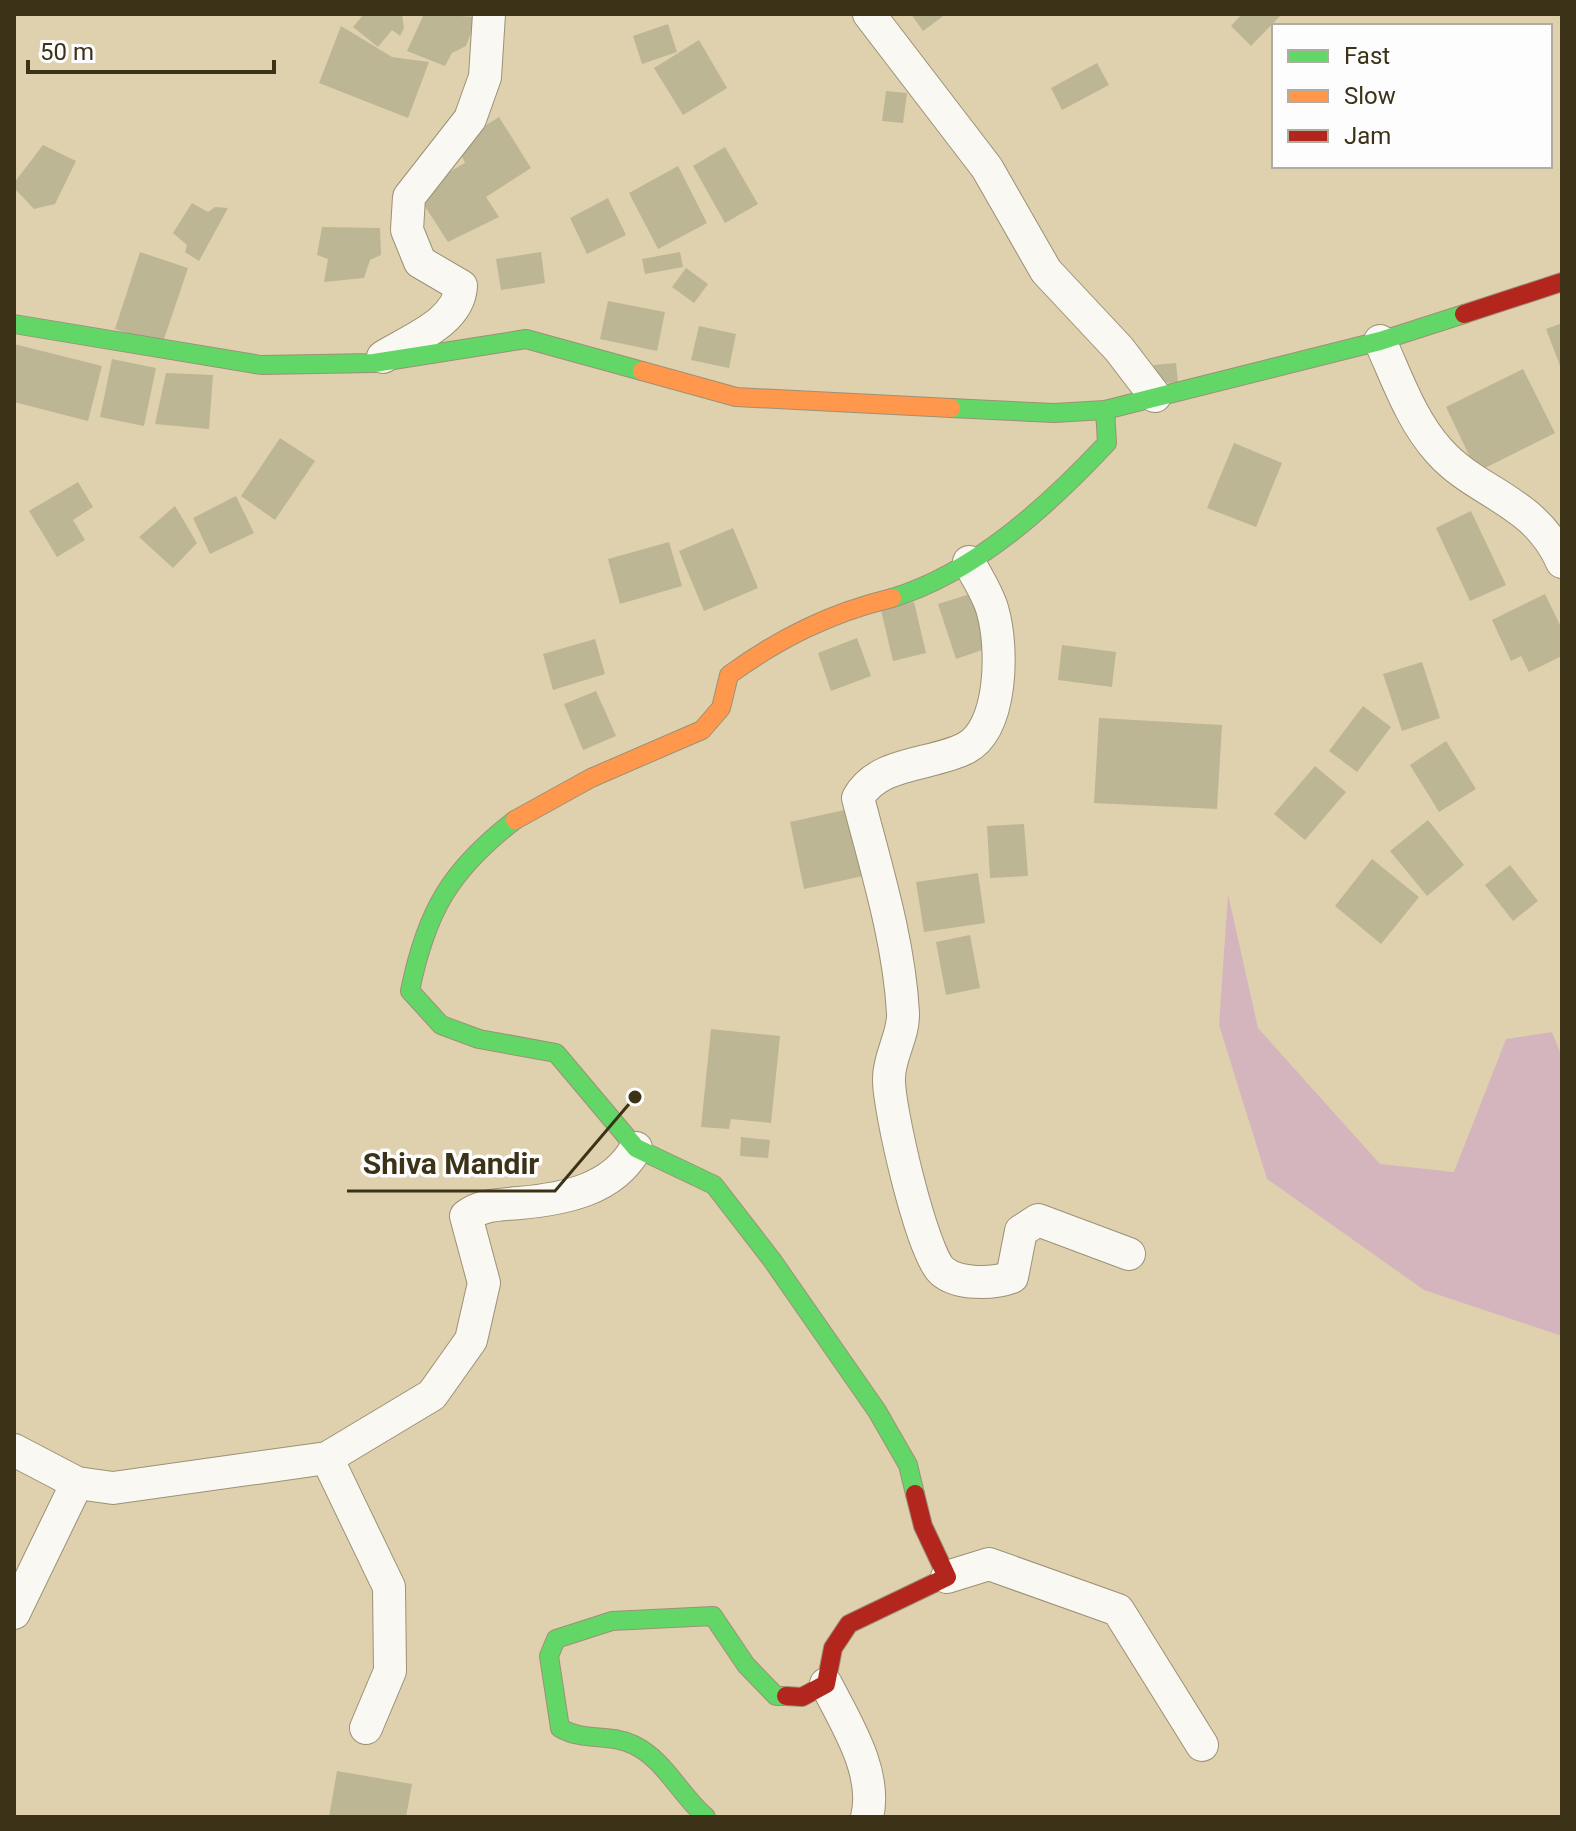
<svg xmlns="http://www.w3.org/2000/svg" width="1576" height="1831" font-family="Roboto,sans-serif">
<rect width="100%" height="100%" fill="#dfd1ae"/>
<!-- green -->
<path fill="#d5b5bd" d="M1228,894L1258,1028L1380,1164L1454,1172L1506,1039L1552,1032L1562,1057V1336L1424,1290L1267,1179L1219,1025Z"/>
<!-- building -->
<g fill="#bcb694">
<path d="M364,14H402L404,28L400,36L392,30L378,47L353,27Z"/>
<path d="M424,14L477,17L466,46L452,53L445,66L407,51Z"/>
<path d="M911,14H946L923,31Z"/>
<path d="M1242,14H1282L1251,46L1231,26Z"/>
<path d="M668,24L677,52L642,64L633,36Z"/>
<path d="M341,26L392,57L429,62L408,118L319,83Z"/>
<path d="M699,40L727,88L683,115L654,68Z"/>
<path d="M1097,63L1109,85L1062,110L1051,88Z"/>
<path d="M886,91L907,93L903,123L882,121Z"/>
<path d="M499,117L531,168L486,197L499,217L448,242L415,191L465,163L456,144Z"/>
<path d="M43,145L76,161L55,204L34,209L14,188V183Z"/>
<path d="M725,147L758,204L725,223L693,166Z"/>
<path d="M678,166L707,223L658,249L629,193Z"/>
<path d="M608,198L626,235L587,254L570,218Z"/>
<path d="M192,203L208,212L215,207L228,208L199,261L185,252L187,245L173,233Z"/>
<path d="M322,227L380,228L381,255L370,260L364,278L324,282L328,259L317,255Z"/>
<path d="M140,252L188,268L162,345L115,329Z"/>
<path d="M541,252L545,283L501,290L496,259Z"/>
<path d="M680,252L683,267L645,274L642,259Z"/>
<path d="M686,268L708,284L694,303L672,287Z"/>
<path d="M608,301L665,312L657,351L600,339Z"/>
<path d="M1562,323V371L1546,329Z"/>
<path d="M699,326L736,334L729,368L691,360Z"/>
<path d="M14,344L102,366L88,421L14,402Z"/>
<path d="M112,359L156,368L144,426L100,417Z"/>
<path d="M1176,363L1178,382L1155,384L1154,365Z"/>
<path d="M1523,369L1555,433L1477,472L1446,407Z"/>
<path d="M166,373L213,375L209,429L155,424Z"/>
<path d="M280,438L315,461L275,520L241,496Z"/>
<path d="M1234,443L1282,463L1256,527L1207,508Z"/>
<path d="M78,482L93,507L73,520L85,540L57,557L29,511Z"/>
<path d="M236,496L254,533L210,554L193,518Z"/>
<path d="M175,506L197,543L173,568L139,537Z"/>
<path d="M1471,511L1506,585L1470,601L1436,528Z"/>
<path d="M733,528L758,588L704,611L679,551Z"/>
<path d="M669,542L682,586L620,604L608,559Z"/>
<path d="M970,594L988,648L956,659L938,604Z"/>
<path d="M1545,594L1562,629V656L1529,672L1521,656L1511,661L1492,620Z"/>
<path d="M914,602L926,653L893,661L881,610Z"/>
<path d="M857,638L871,676L831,691L818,653Z"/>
<path d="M595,639L605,674L553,690L543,654Z"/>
<path d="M1062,645L1116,652L1112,687L1058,680Z"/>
<path d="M1422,662L1440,718L1402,731L1383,674Z"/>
<path d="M596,691L616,736L583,750L564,704Z"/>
<path d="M1363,706L1391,727L1357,772L1329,751Z"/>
<path d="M1099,718L1222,725L1217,809L1094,803Z"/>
<path d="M1446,741L1476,789L1439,812L1410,765Z"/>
<path d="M1315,766L1346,792L1305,840L1274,814Z"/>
<path d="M849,809L863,876L804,889L790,822Z"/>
<path d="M1428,820L1464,865L1427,896L1390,851Z"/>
<path d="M1024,824L1028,876L990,878L987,826Z"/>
<path d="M1372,859L1419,897L1381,944L1335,906Z"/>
<path d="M1510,865L1538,901L1513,921L1485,885Z"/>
<path d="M978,873L985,923L924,932L916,882Z"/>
<path d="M970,935L980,988L946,995L936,942Z"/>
<path d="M711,1029L780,1036L771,1123L731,1119L729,1129L701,1127Z"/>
<path d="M741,1137L770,1140L768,1158L740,1156Z"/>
<path d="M337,1771L412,1784L406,1817H329Z"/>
</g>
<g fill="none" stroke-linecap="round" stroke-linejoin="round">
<!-- street casing -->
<g stroke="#9c9176" stroke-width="34">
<g id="street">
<path d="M869,14L987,168L1046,271L1119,349L1155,396"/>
<path d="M1380,341C1397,378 1411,420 1439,451C1477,494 1535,500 1562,562"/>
<path d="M383,357C412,339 459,322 461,286L420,262L407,230L409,197L470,119L485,77L489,14"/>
<path d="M969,562C977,578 989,595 993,612C1003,648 1003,728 966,748C931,766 878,761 858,798C876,868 899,940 903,1013C904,1035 889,1056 889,1078C888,1107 922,1254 942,1271C958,1285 993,1284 1012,1277L1021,1231L1038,1220L1129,1254"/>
<path d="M14,1450L77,1483L113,1488L327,1458L432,1395L471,1340L484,1283L466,1216C483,1204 499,1205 519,1203C564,1199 613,1190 636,1148"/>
<path d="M327,1458L389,1587L390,1671L366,1728"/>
<path d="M947,1577L989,1564L1118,1610L1202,1745"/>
<path d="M14,1613L77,1483"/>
<path d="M826,1684C846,1723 878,1773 867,1817"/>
</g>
</g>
<!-- fast casing -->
<g stroke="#9c9176" stroke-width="20">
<g id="fast">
<path d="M14,324L261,365L374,363L526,339L642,371"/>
<path d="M951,408L1054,413L1105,410L1380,341L1464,314"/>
<path d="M892,598C975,573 1049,505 1107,443L1105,410"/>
<path d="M515,820C450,870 426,912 410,991L441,1025L479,1039L556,1053L636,1148L714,1185L772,1260L877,1411L908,1465L915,1494"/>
<path d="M706,1817C680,1795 665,1760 634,1745C610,1733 584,1742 560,1728L549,1656L556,1639L612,1621L713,1616L746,1665L776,1696H786"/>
</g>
</g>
<!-- slow casing -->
<g stroke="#9c9176" stroke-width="20">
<g id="slow">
<path d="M642,371L736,397L951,408"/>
<path d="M515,820L591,778L702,730L721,708L729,675C780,638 830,613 892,598"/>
</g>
</g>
<!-- jam casing -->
<g stroke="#9c9176" stroke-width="20">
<g id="jam">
<path d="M1464,314L1562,282"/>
<path d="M786,1696L802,1697L826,1684L833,1648L849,1624L947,1577L923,1526L915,1494"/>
</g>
</g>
<!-- street -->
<use href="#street" stroke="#faf8f3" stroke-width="32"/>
<!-- fast -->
<use href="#fast" stroke="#63d668" stroke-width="18"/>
<!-- slow -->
<use href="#slow" stroke="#ff974d" stroke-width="18"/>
<!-- jam -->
<use href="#jam" stroke="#b3261e" stroke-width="18"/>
</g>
<!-- callouts -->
<path fill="none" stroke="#3c3218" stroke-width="3" d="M635 1097L555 1191H347"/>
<circle fill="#3c3218" stroke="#fdfdfd" stroke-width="3" cx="635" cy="1097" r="8"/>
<g font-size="30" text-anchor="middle" font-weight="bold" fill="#3c3218" stroke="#fdfdfd" stroke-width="7" stroke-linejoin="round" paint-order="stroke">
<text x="451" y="1174">Shiva Mandir</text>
</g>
<!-- border -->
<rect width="1576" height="1831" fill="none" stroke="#3c3218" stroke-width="32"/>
<!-- legend -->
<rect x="1272" y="24" width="280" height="144" fill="#fdfdfd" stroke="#b0aca1" stroke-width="2"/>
<rect x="1288" y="50" width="40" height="12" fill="#63d668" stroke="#b0aca1" stroke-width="2"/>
<text x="1344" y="64" font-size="24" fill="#3c3218">Fast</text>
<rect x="1288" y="90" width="40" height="12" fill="#ff974d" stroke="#b0aca1" stroke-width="2"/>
<text x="1344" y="104" font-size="24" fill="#3c3218">Slow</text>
<rect x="1288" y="130" width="40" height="12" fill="#b3261e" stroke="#b0aca1" stroke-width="2"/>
<text x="1344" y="144" font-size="24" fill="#3c3218">Jam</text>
<!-- scale -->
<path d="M28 60v12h246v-12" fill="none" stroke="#3c3218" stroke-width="4"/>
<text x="40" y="60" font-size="24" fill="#3c3218" stroke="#fdfdfd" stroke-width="6" paint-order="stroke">50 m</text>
</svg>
